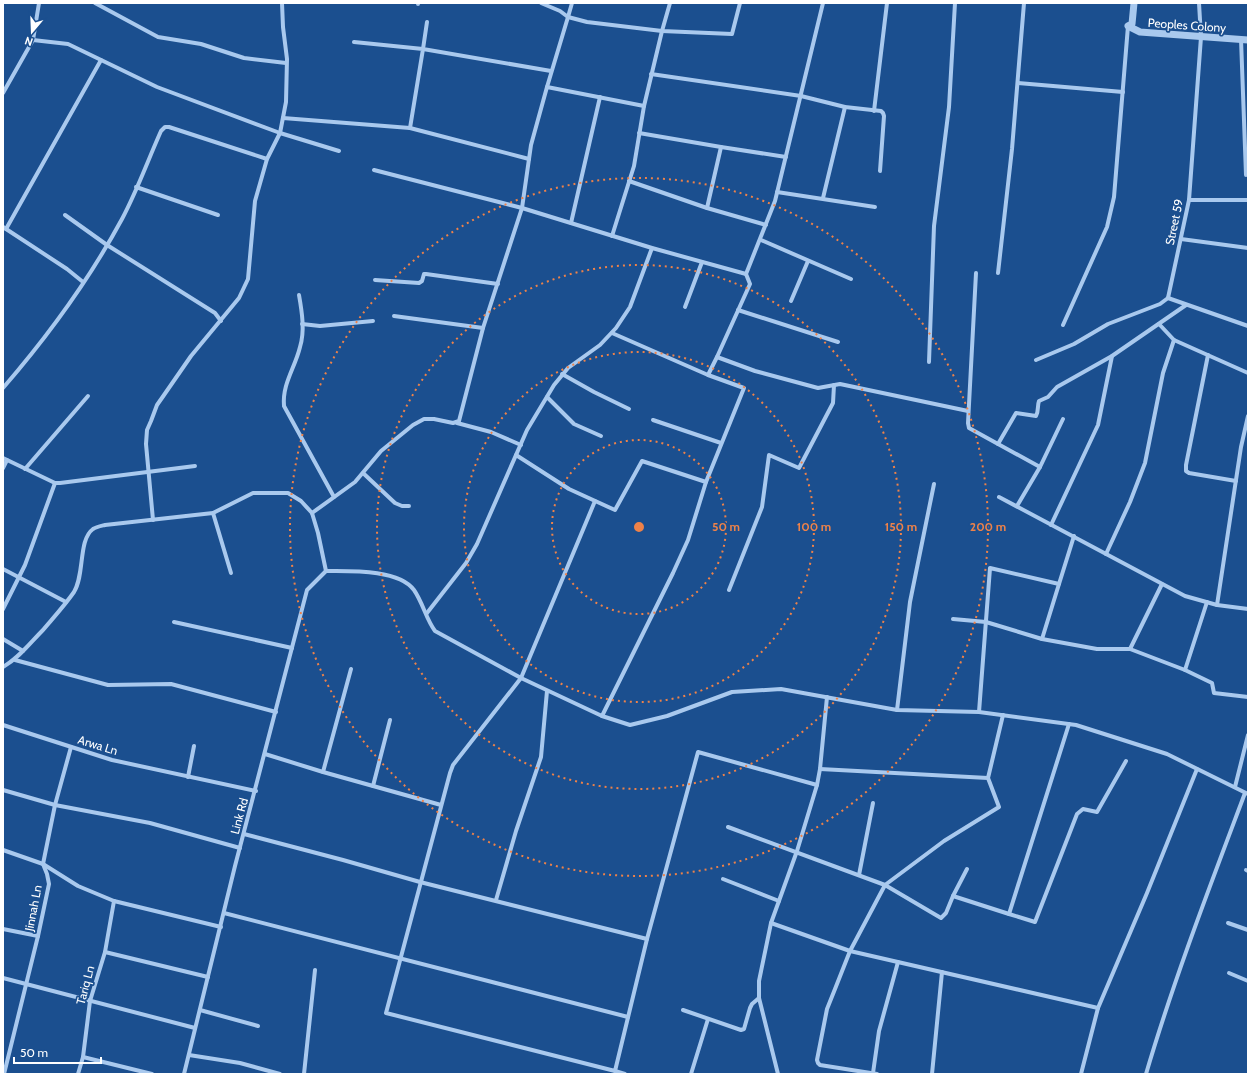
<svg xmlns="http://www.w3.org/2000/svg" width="1251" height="1077" font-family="Cabin,sans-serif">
<rect width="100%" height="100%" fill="#1b4f8f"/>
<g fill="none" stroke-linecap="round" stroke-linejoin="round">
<!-- minor -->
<g stroke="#a9c9ee" stroke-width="4">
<path d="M95,3L158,37L201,44L244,58L286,63"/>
<path d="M541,3L560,11L568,17L572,3"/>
<path d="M670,3L662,31L732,34L740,3"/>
<path d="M418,4V3"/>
<path d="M427,22L423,49L551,71"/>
<path d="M1241,39L1246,175"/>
<path d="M33,40L39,3"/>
<path d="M354,42L423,49L410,128L529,159"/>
<path d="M651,74L801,96L845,107L881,111L883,113L884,116L880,171"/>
<path d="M1018,83L1123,92"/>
<path d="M547,87L568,17L587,22L662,31L644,106L634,166L612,236"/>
<path d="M3,93L33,40L68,44L157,87L280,133L339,151"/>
<path d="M874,111L887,3"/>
<path d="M283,118L410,128"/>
<path d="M639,133L721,147L707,208"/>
<path d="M721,147L786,157"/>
<path d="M374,170L522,208L652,248L746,274"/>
<path d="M629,181L707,208L766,225"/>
<path d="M136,187L218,215"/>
<path d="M777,192L875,207"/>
<path d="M823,198L845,107"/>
<path d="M1189,200H1248"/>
<path d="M65,215L107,245L215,313L221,321"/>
<path d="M571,223L600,97"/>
<path d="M3,227L67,269L83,282"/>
<path d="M6,229L101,60"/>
<path d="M1181,239L1248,248"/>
<path d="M761,240L851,279"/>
<path d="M976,273L968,423L969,428L1040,467"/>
<path d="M998,273L1012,149L1024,3"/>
<path d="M375,280L419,283L422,281L424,274H426L498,284"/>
<path d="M299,295C302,312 305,331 300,347C295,368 282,384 284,406L334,497"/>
<path d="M1168,298L1248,326"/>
<path d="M791,301L808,261"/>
<path d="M685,307L702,262"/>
<path d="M738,310L838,342"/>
<path d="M394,316L483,328"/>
<path d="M302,324L320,326L373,321"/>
<path d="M1159,324L1174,340L1248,373"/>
<path d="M1063,325L1107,227L1114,197L1128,26"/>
<path d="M612,333L708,375L717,357L755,371L818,388L840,384L968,411"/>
<path d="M1208,355L1186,465V471L1189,473L1236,481"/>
<path d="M717,357L750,284L746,274L775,201L823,3"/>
<path d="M1036,360L1074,344L1108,324L1160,304L1168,298L1189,200L1201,37L1199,3"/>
<path d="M929,362L934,226L949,107L955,3"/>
<path d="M562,374L594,392L629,409"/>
<path d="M3,388C48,336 89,280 122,219C137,191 148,160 161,131L165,127H169L267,159"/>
<path d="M547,397L574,424L601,436"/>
<path d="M653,420L721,443"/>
<path d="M457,423L491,432L521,445"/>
<path d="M998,444L1016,413L1036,416C1039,411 1037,406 1039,401L1048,397L1057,387L1112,356L1186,305"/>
<path d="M516,455L569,489L615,510L642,461L706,482L688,540L673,573L602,716"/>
<path d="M3,458L55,483H60L195,466"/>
<path d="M3,468L7,460"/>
<path d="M25,469L88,396"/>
<path d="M363,473L395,503L402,506H409"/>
<path d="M706,482L744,388L708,375"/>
<path d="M999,497L1185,596L1217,605L1248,609"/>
<path d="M595,501L521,678L453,765L450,773L386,1013L615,1071L647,939L698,752L817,785"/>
<path d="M1017,506L1040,467L1063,419"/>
<path d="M213,513L231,573"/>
<path d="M312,513L355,482L381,451L413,425L424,419H434L453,423L459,421L483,328L522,208L531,145L547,87L644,106"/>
<path d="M153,520L146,444L147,430L151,421L157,405L164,395L191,356L239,298L248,279L255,201L267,159L280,133L286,102L287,59L283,27L282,3"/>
<path d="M1051,525L1098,425L1112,356"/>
<path d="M1106,554L1130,502L1145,463L1163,373L1174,340"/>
<path d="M3,569L66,602"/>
<path d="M729,590L762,507L769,455L799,468L833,403L834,385"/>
<path d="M1217,605L1241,447L1248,416"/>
<path d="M3,609L25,565L55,483"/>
<path d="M427,613L466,563L477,544L527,430L554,385L568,368L600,345L616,328L630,307L652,248"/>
<path d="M953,619L986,622L1042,639L1059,584"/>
<path d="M174,622L292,648"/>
<path d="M3,639L23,651"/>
<path d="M1042,639L1097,649H1130L1162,584"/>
<path d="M1130,649L1185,670L1212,683L1214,693L1248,697"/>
<path d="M15,660L108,685L171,684L276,712"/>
<path d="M3,667C19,658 30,643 43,630C54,617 65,605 74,592C85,574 78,540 93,529C96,527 101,526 105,525L213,513L253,493H288L301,501L312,513L318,533L326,571C350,571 399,569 414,590C423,603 426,619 435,631L521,678L602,716L630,725L667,716L732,692L781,689L897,710L979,712L1076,725L1167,754L1248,794"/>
<path d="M1185,670L1207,602"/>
<path d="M897,710L910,602L934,484"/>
<path d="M979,712L990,568L1059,584L1074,536"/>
<path d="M3,725L112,760L256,791"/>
<path d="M265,754L323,772L441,805"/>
<path d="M820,769L988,778L999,807L944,841L885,885L850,951L835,989L827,1009L817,1060L818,1063L820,1065L877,1074"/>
<path d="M323,772L351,669"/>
<path d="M188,777L194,746"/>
<path d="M988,778L1003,715"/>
<path d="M373,786L390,720"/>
<path d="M1235,787L1248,735"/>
<path d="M3,790L55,805L150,823L240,848"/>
<path d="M728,827L885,885L941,918L946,913L953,896L967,869"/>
<path d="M244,834L343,860L420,882L647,939"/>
<path d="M3,850L43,864L78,886L114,901L221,927"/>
<path d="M1246,870L1248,871"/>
<path d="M859,875L873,803"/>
<path d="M723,879L779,901"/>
<path d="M953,896L1009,914L1069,724"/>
<path d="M496,900L516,831L541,757L547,691"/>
<path d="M224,913L628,1017"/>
<path d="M1009,914L1035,922L1077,814L1083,809L1097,812L1126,761"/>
<path d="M771,923L850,951L1098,1008"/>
<path d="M1228,923L1248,930"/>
<path d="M3,929L38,936"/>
<path d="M105,952L208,977"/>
<path d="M1229,973L1248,981"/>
<path d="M3,978L195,1028"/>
<path d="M200,1010L258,1026"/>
<path d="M683,1010L741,1030L744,1029L750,1008L752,1004L759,998"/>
<path d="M189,1055L240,1063L280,1074"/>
<path d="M83,1057L152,1074"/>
<path d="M615,1071L625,1074"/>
<path d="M873,1073L879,1031L898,962"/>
<path d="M4,1074L38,936L49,884L47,874L43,864L55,805L71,747"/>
<path d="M78,1074L83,1057L90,1001L105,952L114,901"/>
<path d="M184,1074L235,866L307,590L326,571"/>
<path d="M304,1074L315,970"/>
<path d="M691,1074L708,1019"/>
<path d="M778,1074L759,998V981L771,923L797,851L817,785L820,769L827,697"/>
<path d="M932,1074L942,972"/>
<path d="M1081,1074L1098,1008L1147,893L1197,769"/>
<path d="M1146,1074C1174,979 1210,886 1245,793"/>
</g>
<!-- tertiary -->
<path stroke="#a9c9ee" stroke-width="7" d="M1134,3L1132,24L1128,26L1140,32L1248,40"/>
</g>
<!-- distance rings -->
<g fill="none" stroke="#ee8249" stroke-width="2" stroke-dasharray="2 4">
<circle cx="639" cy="527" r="87"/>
<circle cx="639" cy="527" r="175"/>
<circle cx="639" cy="527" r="262"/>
<circle cx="639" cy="527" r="349"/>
</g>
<g text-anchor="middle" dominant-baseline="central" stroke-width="3.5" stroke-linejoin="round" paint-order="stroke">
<!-- street labels -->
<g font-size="12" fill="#fff" stroke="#1b4f8f">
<text transform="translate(1187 25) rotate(4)">Peoples Colony</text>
<text transform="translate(1174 222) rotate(-78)">Street 59</text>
<text transform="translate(98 745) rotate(17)">Arwa Ln</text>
<text transform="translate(239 816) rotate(-75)">Link Rd</text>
<text transform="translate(33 908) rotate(-79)">Jinnah Ln</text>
<text transform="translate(85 985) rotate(-75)">Tariq Ln</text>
</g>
</g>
<circle cx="639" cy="527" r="6" fill="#ee8249" stroke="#1b4f8f" stroke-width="2"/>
<g font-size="12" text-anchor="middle" font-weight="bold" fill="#ee8249" stroke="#1b4f8f" stroke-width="3.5" stroke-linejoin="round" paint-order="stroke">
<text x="726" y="531">50 m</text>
<text x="814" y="531">100 m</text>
<text x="901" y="531">150 m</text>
<text x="988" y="531">200 m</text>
</g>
<!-- border -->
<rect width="1251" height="1077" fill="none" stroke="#ffffff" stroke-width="8"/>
<!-- north arrow -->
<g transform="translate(32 32) rotate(199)" stroke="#1b4f8f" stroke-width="3" paint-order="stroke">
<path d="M0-3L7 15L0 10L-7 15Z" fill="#ffffff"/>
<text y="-6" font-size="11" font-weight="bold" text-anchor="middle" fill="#ffffff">N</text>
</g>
<!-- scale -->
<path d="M14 1057v6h87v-6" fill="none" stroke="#ffffff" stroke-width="2"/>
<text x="20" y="1057" font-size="12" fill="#ffffff" stroke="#1b4f8f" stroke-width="3" paint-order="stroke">50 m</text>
</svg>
